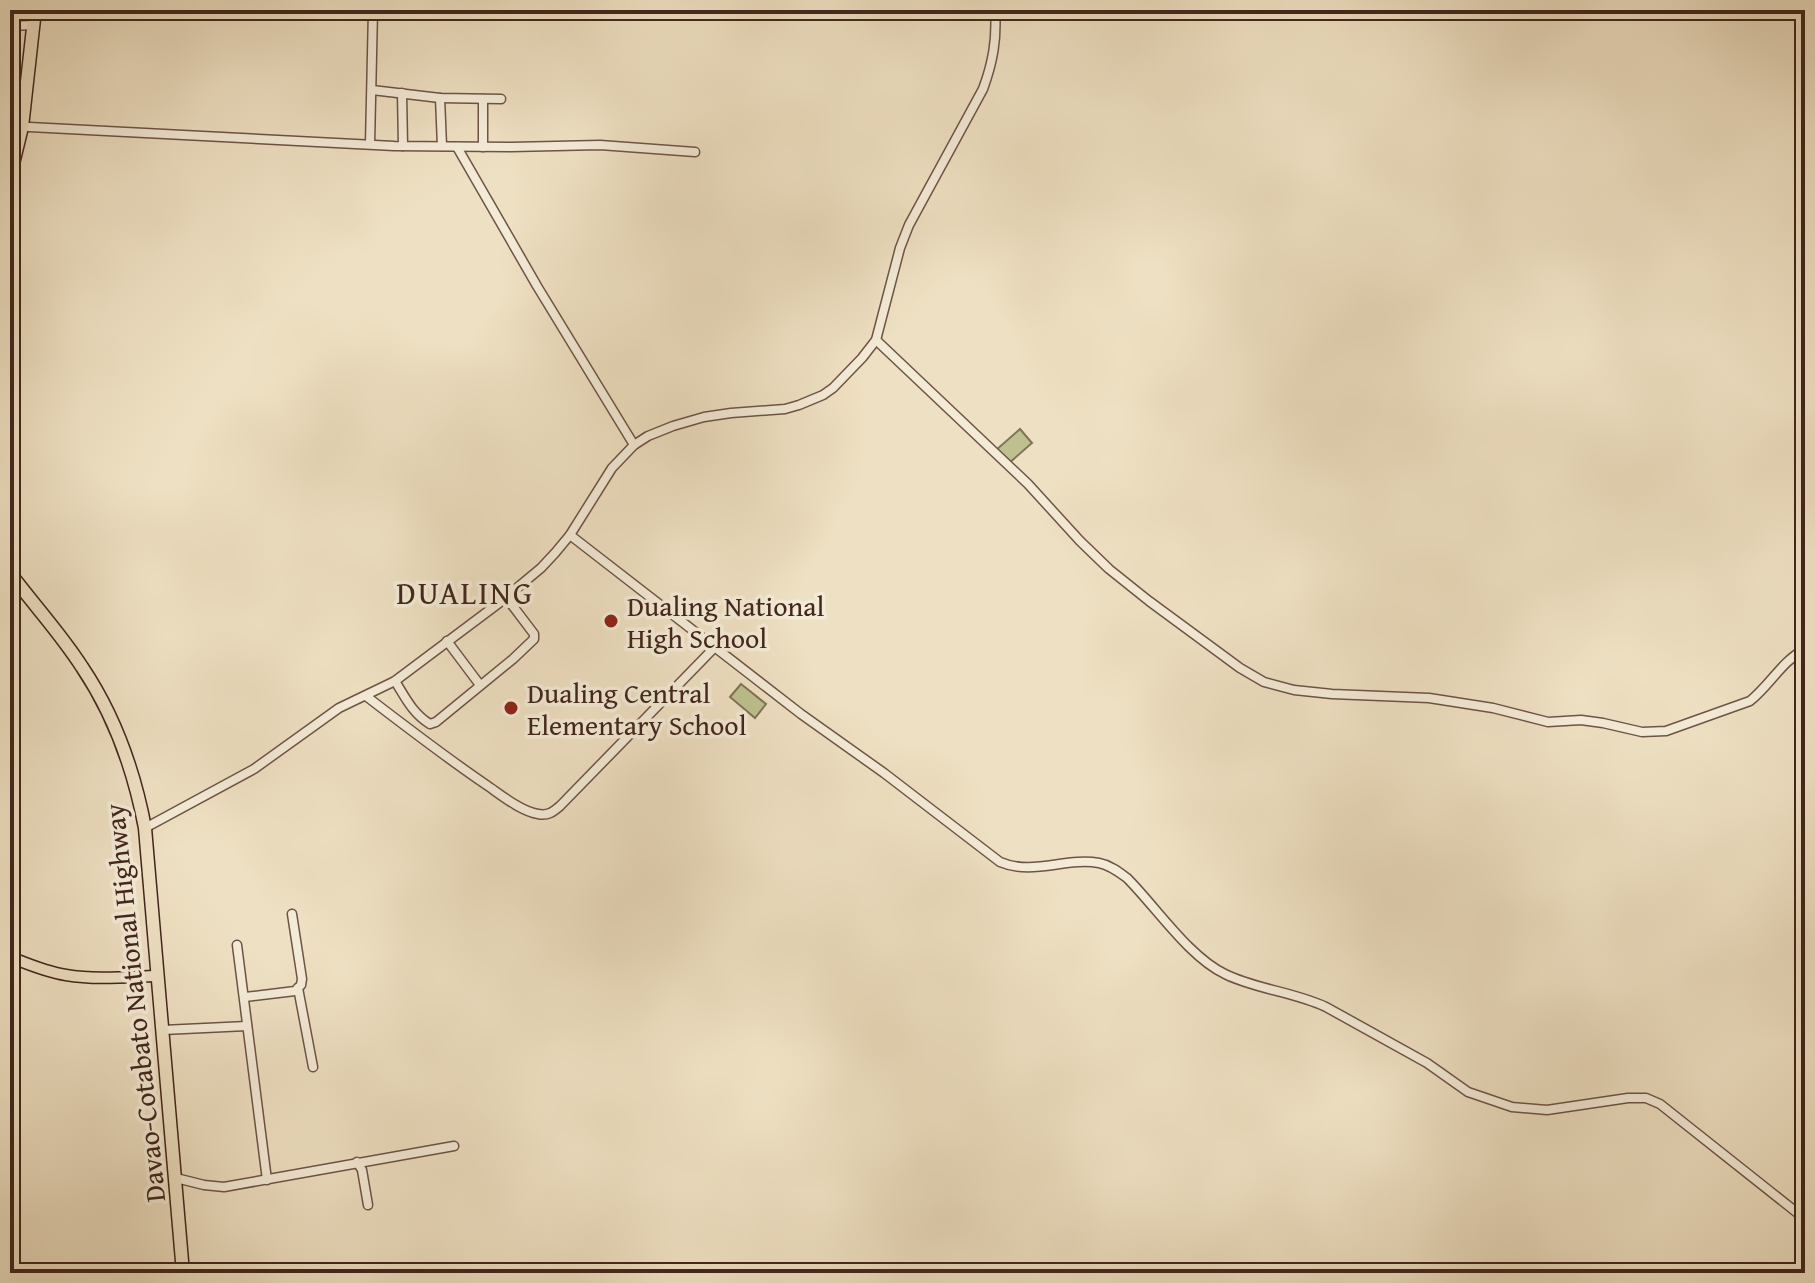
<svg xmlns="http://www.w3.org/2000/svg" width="1815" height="1283" font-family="'Gentium Book Plus',serif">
<rect width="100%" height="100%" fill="#eee0c2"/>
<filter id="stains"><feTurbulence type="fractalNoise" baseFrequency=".0025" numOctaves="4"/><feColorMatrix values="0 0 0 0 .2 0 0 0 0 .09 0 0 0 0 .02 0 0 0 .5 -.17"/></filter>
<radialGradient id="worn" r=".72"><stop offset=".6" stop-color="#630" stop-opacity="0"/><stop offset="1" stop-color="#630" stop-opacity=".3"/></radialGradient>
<!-- green -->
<g fill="#bec18f" stroke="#807456" stroke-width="2">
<path d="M1020,429L1032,443L1008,464L996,450Z"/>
<path d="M741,684L766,704L755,718L730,697Z"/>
</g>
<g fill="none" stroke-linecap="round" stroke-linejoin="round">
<!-- minor casing -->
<g stroke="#6d5446" stroke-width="11">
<g id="minor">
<path d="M10,26L34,25"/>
<path d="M372,90L440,98L501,99"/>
<path d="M402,93L403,146"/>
<path d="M440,98L442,146"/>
<path d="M483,99V147"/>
<path d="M10,126L394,146L511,147L600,145L695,152"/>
<path d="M370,144L373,10"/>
<path d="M457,147L537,286L634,445"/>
<path d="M876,340L1028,484L1080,541L1109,569L1149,601L1240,668L1264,682L1294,690L1332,694L1429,698L1493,708L1548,722L1581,720L1603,723L1642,732L1666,731L1750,701C1770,685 1782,661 1805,649"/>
<path d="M570,535L801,714L884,773L1000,862C1033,876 1066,857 1099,863C1110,865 1119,872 1127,878C1156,907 1189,957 1225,974C1255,989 1294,992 1326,1007L1427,1063L1468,1092L1512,1107L1547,1110L1628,1098H1646L1660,1104L1805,1219"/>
<path d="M447,641L480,685"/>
<path d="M395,681C405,697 413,714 430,724L436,722L513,659L534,639V634L506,597"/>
<path d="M366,696C405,726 444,756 485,784C500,794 520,811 538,814C548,816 553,812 560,806L715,647"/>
<path d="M145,828L254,769L339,708L395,681L499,603L541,568L555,553L570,535L612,468L634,445L648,436L673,426L704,417L731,413L785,409L799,405L823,395L833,388L862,358L876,340L900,248L909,225L983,89C993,62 997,39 995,10"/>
<path d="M237,945L267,1180"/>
<path d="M298,988L313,1067"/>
<path d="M245,997L295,991L301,985L302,979L292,914"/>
<path d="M163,1030L247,1026"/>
<path d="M357,1162L362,1170L368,1205"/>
<path d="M176,1178L204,1185L224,1187L454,1146"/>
</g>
</g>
<!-- major casing -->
<g stroke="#42261c" stroke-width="13">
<path id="major" d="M10,957C28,964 46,972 66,975C95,980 127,977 156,976"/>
</g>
<!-- highway casing -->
<g stroke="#42261c" stroke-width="15">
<g id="highway">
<path d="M10,176L22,127L35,10"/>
<path d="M10,573C34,605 61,634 82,667C115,716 134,770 145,828L183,1273"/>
</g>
</g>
<!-- minor -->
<use href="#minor" stroke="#f4ebd7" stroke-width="8"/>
<!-- major -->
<use href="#major" stroke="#eee0c2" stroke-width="10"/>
<!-- highway -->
<use href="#highway" stroke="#eee0c2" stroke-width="12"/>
</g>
<!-- markers -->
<g fill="#8f2418" stroke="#f4ebd7" stroke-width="3">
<circle cx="611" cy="621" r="8"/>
<circle cx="511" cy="708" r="8"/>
</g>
<g text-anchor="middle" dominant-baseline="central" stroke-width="7" stroke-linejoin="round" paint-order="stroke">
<!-- poi labels -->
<g font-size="28" fill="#42261c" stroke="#f4ebd7" text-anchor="start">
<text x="627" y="605">Dualing National<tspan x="627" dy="32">High School</tspan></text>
<text x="527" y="692">Dualing Central<tspan x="527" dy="32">Elementary School</tspan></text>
</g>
<!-- street labels -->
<g font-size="28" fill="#42261c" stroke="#f4ebd7">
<text transform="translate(134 1003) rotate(-96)">Davao-Cotabato National Highway</text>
</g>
<!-- quarter labels -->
<g font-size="32" letter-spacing="2" fill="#42261c" stroke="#f4ebd7">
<text x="465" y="592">DUALING</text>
</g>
</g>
<!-- margin -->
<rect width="1815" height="1283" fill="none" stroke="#eee0c2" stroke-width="40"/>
<rect x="12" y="12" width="1791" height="1259" fill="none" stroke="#42261c" stroke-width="4"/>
<rect x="20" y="20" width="1775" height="1243" fill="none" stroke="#42261c" stroke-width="2"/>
<rect width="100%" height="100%" filter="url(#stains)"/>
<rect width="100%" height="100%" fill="url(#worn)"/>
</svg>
